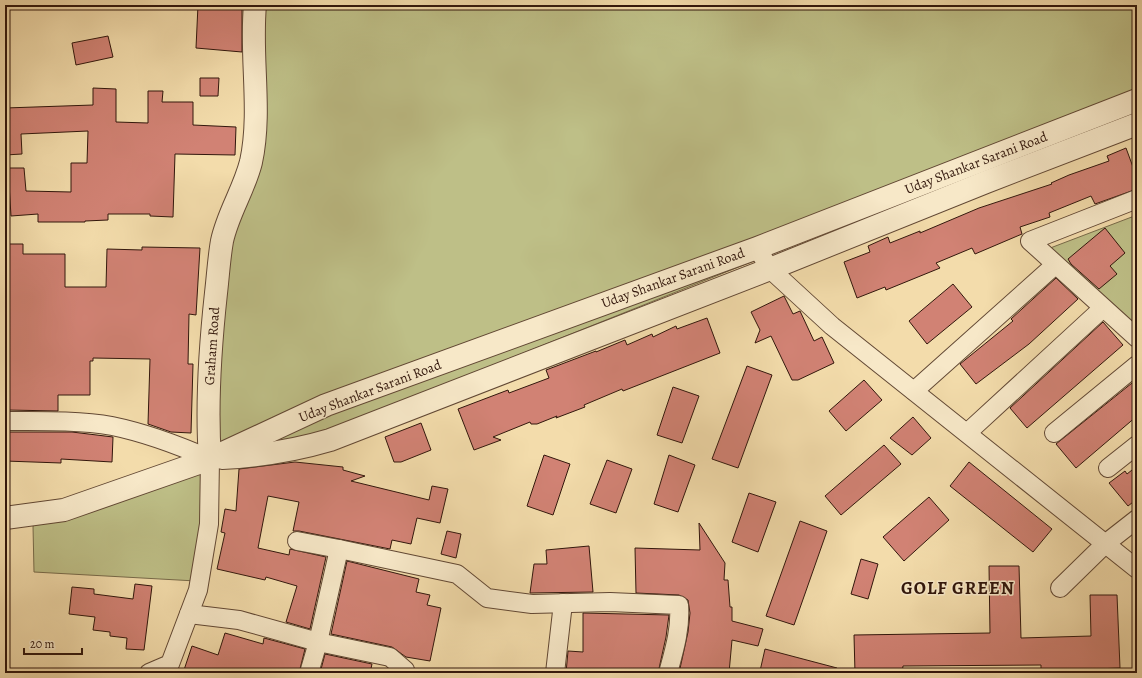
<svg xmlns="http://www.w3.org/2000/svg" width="1142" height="678" font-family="Alegreya,serif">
<rect width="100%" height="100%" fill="#f3dcab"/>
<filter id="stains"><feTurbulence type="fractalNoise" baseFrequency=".005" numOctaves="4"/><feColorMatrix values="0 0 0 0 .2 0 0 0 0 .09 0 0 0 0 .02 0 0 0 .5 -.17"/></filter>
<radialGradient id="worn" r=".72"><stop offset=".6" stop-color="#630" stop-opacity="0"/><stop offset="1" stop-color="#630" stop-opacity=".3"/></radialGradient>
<!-- green -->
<g fill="#bebf87" stroke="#786b4a">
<path d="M260,5H1137V105L751,262L331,430L209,458L214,236L239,194Z"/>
<path d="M1137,215V334L1045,250Z"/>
<path d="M200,470L203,522L196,581L34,572L33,526L57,516Z"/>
</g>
<!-- building -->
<g fill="#d18274" stroke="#32170c">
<path d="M198,5H224L223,7L242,8V52L196,48Z"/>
<path d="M108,36L113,57L76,65L72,43Z"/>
<path d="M200,78H219L218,96H200Z"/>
<path d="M93,88L116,89V122L148,123V91H163L162,102H193V125L236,127L235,155L175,154L173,217L150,216V214H108V220L85,221V222H38V214L11,216L8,168H24L26,191L71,192V163H87L88,131L21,134L22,154L5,155V108L93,105Z"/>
<path d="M1126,148L1137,178V189L1095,204L1091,196L1049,213L1050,217L1020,227L1022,234L975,254L972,248L936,263L940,268L886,290L885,287L857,298L844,262L870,252L868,246L888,237L890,243L920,231V233L979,208L1052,184L1051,183L1069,175L1109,161L1107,156Z"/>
<path d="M1105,228L1125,253L1110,266L1117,274L1099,289L1071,264L1068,259Z"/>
<path d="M5,244H23V254H65V287H106L107,249L142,250V247L200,248L196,315L189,314L188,364H193L191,433L171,432L148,424L150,359L93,358V361H90V395H58V411L7,410L8,361H5Z"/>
<path d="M1056,278L1078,299L1029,344L976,384L960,364L1013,321L1011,319Z"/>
<path d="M953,284L972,307L927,344L909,321Z"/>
<path d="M784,296L793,314L800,311L814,341L822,337L834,363L798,380H792L771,336L755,343L760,330L751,312Z"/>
<path d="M707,318L720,353L623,391L622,389L584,405L585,407L556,418L557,416L537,424H531L530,422L493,437L501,440L474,450L458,409L508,390L509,393L549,378L546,370L596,351V352L625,340L627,345L652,334L653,337L676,326L677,329Z"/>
<path d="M1103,322L1123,345L1027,428L1010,408Z"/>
<path d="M747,366L772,375L738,468L712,459Z"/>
<path d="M1137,379V416L1076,468L1056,444Z"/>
<path d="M864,380L882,400L846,431L829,411Z"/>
<path d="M673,387L699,396L682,443L657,435Z"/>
<path d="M913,417L931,438L912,455L890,438Z"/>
<path d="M421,423L431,450L401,462H394L385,437Z"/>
<path d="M5,432H72L113,437L112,462L61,459V463L5,461Z"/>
<path d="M884,445L901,464L841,515L825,496Z"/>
<path d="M544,455L570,464L553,515L527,506Z"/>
<path d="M669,455L695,465L678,512L654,504Z"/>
<path d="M607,460L632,469L616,513L590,504Z"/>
<path d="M295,462L343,467V470L365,476L351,481L429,500L432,486L448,489L440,523L417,518L411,544L392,540L390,549L299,531H293L299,502L268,496L258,548L289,555L290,549L326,557L310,629L286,622L297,586L266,577L265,580L217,569L225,533L221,532L225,509L236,511L239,469Z"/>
<path d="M969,462L1052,529L1033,552L950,486Z"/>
<path d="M1137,466V499L1128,506L1109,483L1125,471L1127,474Z"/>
<path d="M749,493L776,502L758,552L732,542Z"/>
<path d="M929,497L949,520L904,561L883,537Z"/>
<path d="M800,521L827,531L794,625L766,616Z"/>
<path d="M699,523L725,563L724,580H728L730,607H732V621L763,629L758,646L732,640L729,673H679L688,632L690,613L688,600L679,595L636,593L635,548L700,550Z"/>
<path d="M447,531L461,534L456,558L441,554Z"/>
<path d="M589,546L593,592L530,593L534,564H547L546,550Z"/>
<path d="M861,559L878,564L868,599L851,594Z"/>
<path d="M347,561L419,579L416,592L430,595L427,605L441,608L430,661L406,657L392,647L331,634Z"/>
<path d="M989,566H1019L1021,638L1091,636L1090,595H1117L1120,668L1070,670V673H1041V665L903,666L902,673H855L854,635L990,633Z"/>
<path d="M135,584L152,586L144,650L126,649L127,638L110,636V632L93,630L95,617L69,614L72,587L94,589V594L133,599Z"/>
<path d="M583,613L669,615L666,637L658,673H566L568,651L583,652Z"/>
<path d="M225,633L263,644L264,638L305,649L299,673H183L192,646L218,655Z"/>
<path d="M765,649L837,668L836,673H769L760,671Z"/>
<path d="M325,654L372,664L370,673H320Z"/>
</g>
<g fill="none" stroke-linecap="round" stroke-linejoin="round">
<!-- minor casing -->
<g stroke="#624834" stroke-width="20">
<g id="minor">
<path d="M1137,199L1030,241L1137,338"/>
<path d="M757,248L770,269L832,326L1137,569"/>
<path d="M914,391L1055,265"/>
<path d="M5,421C38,421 80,420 112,426C146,433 178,445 210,459L209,524L198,590L170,664L149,673"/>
<path d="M967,433L1103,308"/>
<path d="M1054,433L1137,365"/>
<path d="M1108,468L1137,445"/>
<path d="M297,541L339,549"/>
<path d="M1060,588L1105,544L1137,519"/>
<path d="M189,614L239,620L318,642L390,657L405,670V673"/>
<path d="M309,673L318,642L339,549L457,574L487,598L532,604L610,602L679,605C681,628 674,651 668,673"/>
<path d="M555,673L563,603"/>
</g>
</g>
<!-- tertiary casing -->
<g stroke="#624834" stroke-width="24">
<g id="tertiary">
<path d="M222,458C260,456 293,451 330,440L770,269L986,182L1137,124"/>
<path d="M210,459C206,403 210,348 216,293C218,276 219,258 222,241C228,213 244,190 251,162C262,111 250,57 255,5"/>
<path d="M5,518L64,510L210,459L326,405L757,248L1137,100"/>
</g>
</g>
<!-- minor -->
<use href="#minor" stroke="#f7e8c8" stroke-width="18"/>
<!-- tertiary -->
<use href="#tertiary" stroke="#f7e8c8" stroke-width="22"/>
</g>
<g text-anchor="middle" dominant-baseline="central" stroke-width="3" stroke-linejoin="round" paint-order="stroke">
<!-- street labels -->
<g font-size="14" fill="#32170c" stroke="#f7e8c8">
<text transform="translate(976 163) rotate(-21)">Uday Shankar Sarani Road</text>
<text transform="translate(673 278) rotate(-20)">Uday Shankar Sarani Road</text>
<text transform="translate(212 346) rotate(-86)">Graham Road</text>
<text transform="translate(370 391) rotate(-21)">Uday Shankar Sarani Road</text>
</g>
<!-- district labels -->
<g font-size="18" font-weight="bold" letter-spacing="1" fill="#32170c" stroke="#f7e8c8">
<text x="958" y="588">GOLF GREEN</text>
</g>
</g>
<!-- margin -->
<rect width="1142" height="678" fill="none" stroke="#f3dcab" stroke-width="20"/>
<rect x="6" y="6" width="1130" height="666" fill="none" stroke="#32170c" stroke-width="2"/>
<rect x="10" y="10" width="1122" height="658" fill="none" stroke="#32170c"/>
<!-- scale -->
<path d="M24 648v6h58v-6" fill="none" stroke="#32170c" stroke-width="2"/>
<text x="30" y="648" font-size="12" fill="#32170c" stroke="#f7e8c8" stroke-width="3" paint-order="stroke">20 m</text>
<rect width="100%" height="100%" filter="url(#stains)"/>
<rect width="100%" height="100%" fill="url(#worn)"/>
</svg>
